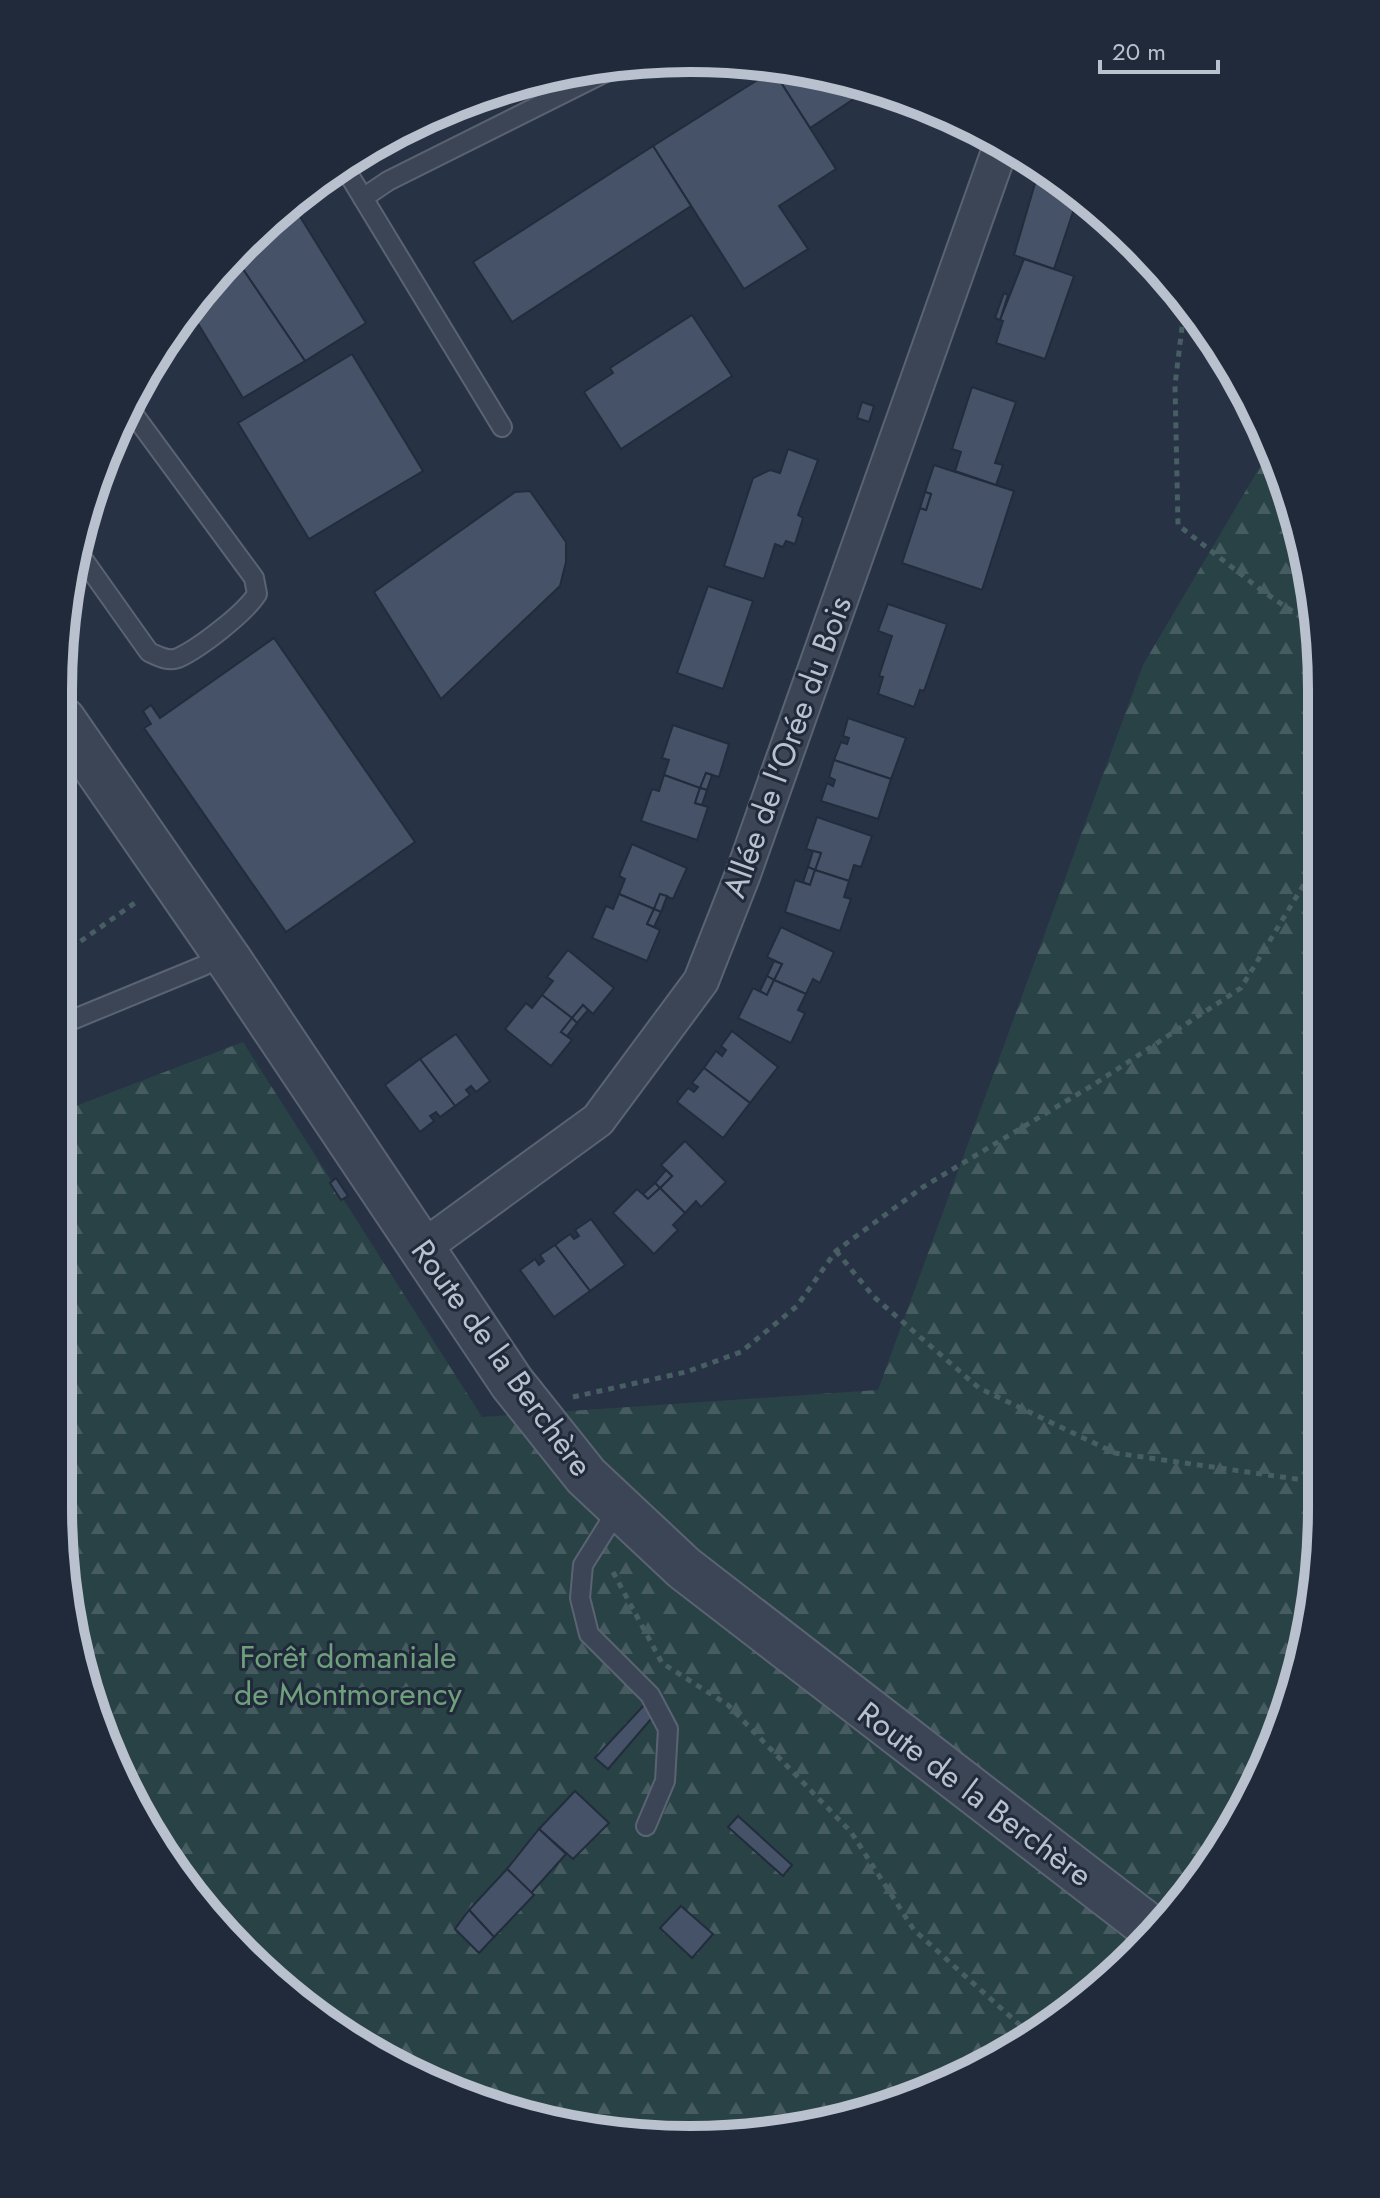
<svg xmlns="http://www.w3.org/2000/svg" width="1380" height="2198" font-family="Jost,sans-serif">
<defs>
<pattern id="forest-firs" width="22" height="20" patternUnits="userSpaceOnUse" patternTransform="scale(2)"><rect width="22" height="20" fill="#294246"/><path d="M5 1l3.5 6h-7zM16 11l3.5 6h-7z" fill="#465c60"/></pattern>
</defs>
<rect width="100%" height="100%" fill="#273345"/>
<!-- forest -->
<path fill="url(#forest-firs)" d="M1271,448L1300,526L1321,648L1317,1590L1274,1749L1191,1893L1041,2033L854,2118L690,2140L486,2106L306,2010L165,1859L91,1711L58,1508L60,1112L243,1042L482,1417L878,1390L1143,665Z"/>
<!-- building -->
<g fill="#455267" stroke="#222c3c" stroke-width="2">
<path d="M777,67L854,80L870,88L810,128L773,70Z"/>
<path d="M773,70L836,169L779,206L808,249L744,289L653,146Z"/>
<path d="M653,146L691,206L512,322L473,262Z"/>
<path d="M1036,180L1079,194L1054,269L1014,255Z"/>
<path d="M299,215L366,323L305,361L234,256Z"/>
<path d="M234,256L305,361L243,398L188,307Z"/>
<path d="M1024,259L1074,276L1045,359L996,343L1003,321L1000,320Z"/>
<path d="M1004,293L1008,295L1000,320L995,318Z"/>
<path d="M692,315L732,376L621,449L584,392L613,373L610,368Z"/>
<path d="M352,354L423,471L309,539L238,423Z"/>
<path d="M972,387L1016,402L995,463L1003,465L996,485L955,471L961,452L952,449Z"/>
<path d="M862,402L874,406L869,422L857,418Z"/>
<path d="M788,449L818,460L798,515L803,518L795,544L786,541L783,547L775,544L764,579L724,566L753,478L770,470L780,473Z"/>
<path d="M934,465L1014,491L982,590L902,563L920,508L926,510L931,494L925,492Z"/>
<path d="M530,491L566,542V562L560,586L441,699L374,592L515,492Z"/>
<path d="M925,492L931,494L926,510L920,508Z"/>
<path d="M708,586L753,601L723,689L677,673Z"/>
<path d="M888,604L947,624L924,691L920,690L914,707L878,694L883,677L879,676L892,636L878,631Z"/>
<path d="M274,638L415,842L286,932L144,728L151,724L143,711L151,705L160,718Z"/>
<path d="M848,718L906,738L891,779L834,760L841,742L847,744L849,738L843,736Z"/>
<path d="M673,725L729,744L719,777L706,773L700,788L664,775L669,760L662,758Z"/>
<path d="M834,760L891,779L878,819L821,801L827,783L833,786L835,780L829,777Z"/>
<path d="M706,773L712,775L707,790L700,788Z"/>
<path d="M664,775L700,788L695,803L708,807L697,840L641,821L652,789L659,791Z"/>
<path d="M700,788L707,790L702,805L695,803Z"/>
<path d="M817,817L872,836L861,867L854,865L849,881L815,870L821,853L806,849Z"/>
<path d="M632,844L687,868L673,899L660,894L654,909L619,894L625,879L619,876Z"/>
<path d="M813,851L821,853L815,870L808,867Z"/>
<path d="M808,867L815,870L810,885L803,882Z"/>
<path d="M815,870L849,881L844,897L851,899L840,931L785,912L795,880L810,885Z"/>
<path d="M619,894L654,909L647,924L660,930L647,961L592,938L606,906L613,909Z"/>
<path d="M660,894L667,896L661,912L654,909Z"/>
<path d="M654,909L661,912L654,927L647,924Z"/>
<path d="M781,927L834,952L820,983L813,979L806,994L774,980L782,964L767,957Z"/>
<path d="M568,950L614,988L593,1014L583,1005L572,1018L542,995L553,981L547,977Z"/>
<path d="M774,961L782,964L774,980L767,976Z"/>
<path d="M767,976L774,980L767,995L760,991Z"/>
<path d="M774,980L806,994L798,1010L805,1013L791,1043L738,1018L753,988L767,995Z"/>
<path d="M542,995L572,1018L561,1032L572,1040L551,1066L505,1029L526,1003L532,1008Z"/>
<path d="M583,1005L588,1010L577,1023L572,1018Z"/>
<path d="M572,1018L577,1023L567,1036L561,1032Z"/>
<path d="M732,1031L778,1067L750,1103L704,1068L716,1051L722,1056L726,1050L721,1046Z"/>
<path d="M456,1034L490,1081L476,1092L471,1086L466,1090L470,1095L455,1106L420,1059Z"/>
<path d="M420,1059L455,1106L440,1117L436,1112L430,1116L434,1121L420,1132L385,1085Z"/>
<path d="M704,1068L750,1103L723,1138L677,1102L688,1088L694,1092L698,1087L692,1083Z"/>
<path d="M685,1141L726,1182L701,1207L696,1201L685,1213L660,1188L672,1176L661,1165Z"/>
<path d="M666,1170L672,1176L660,1188L655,1183Z"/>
<path d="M336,1178L348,1196L341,1200L330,1183Z"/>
<path d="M655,1183L660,1188L648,1199L643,1194Z"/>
<path d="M660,1188L685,1213L673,1225L678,1230L654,1254L613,1213L637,1189L648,1199Z"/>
<path d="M591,1219L625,1265L590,1291L555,1245L570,1234L574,1239L579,1236L575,1230Z"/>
<path d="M555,1245L590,1291L554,1317L520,1270L535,1259L539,1265L544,1261L540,1255Z"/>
<path d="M647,1702L657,1712L608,1769L595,1758Z"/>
<path d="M575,1791L609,1823L573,1859L539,1829Z"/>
<path d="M738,1816L792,1865L783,1876L728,1827Z"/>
<path d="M539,1829L566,1854L531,1893L507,1869Z"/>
<path d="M507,1869L534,1895L494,1937L469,1910Z"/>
<path d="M681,1906L713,1934L692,1958L660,1928Z"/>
<path d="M469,1910L494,1937L479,1953L455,1929Z"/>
</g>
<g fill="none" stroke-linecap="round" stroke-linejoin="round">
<!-- service casing -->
<g stroke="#5a6372" stroke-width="22">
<g id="service">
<path d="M343,165L502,427"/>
<path d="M363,198L388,181L624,63"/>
<path d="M78,552L149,652C158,656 168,662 178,658C200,648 245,613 257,594L254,578L129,408"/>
<path d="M67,1022L203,966L225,953"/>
<path d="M618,1509L583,1565L580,1598L589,1634L650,1695L668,1729L665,1781L646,1826"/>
</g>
</g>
<!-- minor casing -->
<g stroke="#5a6372" stroke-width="38">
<path id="minor" d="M421,1249L598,1120L701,981L743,874L1002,143"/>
</g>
<!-- tertiary casing -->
<g stroke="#5a6372" stroke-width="48">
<path id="tertiary" d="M63,720L231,963L512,1383L586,1476L684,1568L1152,1929"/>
</g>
<!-- path -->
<g stroke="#475e62" stroke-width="5" stroke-dasharray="6 6" stroke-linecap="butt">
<path d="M1185,303L1175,385L1178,525L1261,590L1317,628"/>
<path d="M61,955L139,900"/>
<path d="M836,1251L874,1297L979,1388L1115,1453L1317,1482"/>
<path d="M573,1397L686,1372L741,1352L797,1306L836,1251L923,1187L1093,1085L1241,988L1320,858"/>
<path d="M613,1572L662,1663L728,1705L851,1832L914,1930L1033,2037"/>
</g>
<!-- service -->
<use href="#service" stroke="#3b4555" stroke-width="18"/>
<!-- minor -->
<use href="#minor" stroke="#3b4555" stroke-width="34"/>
<!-- tertiary -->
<use href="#tertiary" stroke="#3b4555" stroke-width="44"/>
</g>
<g text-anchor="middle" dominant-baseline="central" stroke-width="6" stroke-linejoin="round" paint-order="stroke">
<!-- street labels -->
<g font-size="32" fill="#b9c0ce" stroke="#202a3a">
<text transform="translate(787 747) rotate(-70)">Allée de l'Orée du Bois</text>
<text transform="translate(502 1358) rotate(54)">Route de la Berchère</text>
<text transform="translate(975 1794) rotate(37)">Route de la Berchère</text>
</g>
<!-- park labels -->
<g font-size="32" fill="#6fa07c" stroke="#202a3a">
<text x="348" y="1657">Forêt domaniale<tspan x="348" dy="37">de Montmorency</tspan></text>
</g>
</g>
<!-- crop -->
<path d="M0 0H1380V2198H0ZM690 72H690A618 618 0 0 1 1308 690V1508A618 618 0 0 1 690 2126H690A618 618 0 0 1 72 1508V690A618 618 0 0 1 690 72Z" fill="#202a3a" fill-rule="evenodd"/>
<path fill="none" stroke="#b9c0ce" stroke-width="10" d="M690 72H690A618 618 0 0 1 1308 690V1508A618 618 0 0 1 690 2126H690A618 618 0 0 1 72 1508V690A618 618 0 0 1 690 72Z"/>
<!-- scale -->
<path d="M1100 60v12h118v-12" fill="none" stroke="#b9c0ce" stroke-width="4"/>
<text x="1112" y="60" font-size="24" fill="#b9c0ce" stroke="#202a3a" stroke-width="6" paint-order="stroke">20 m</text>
</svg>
